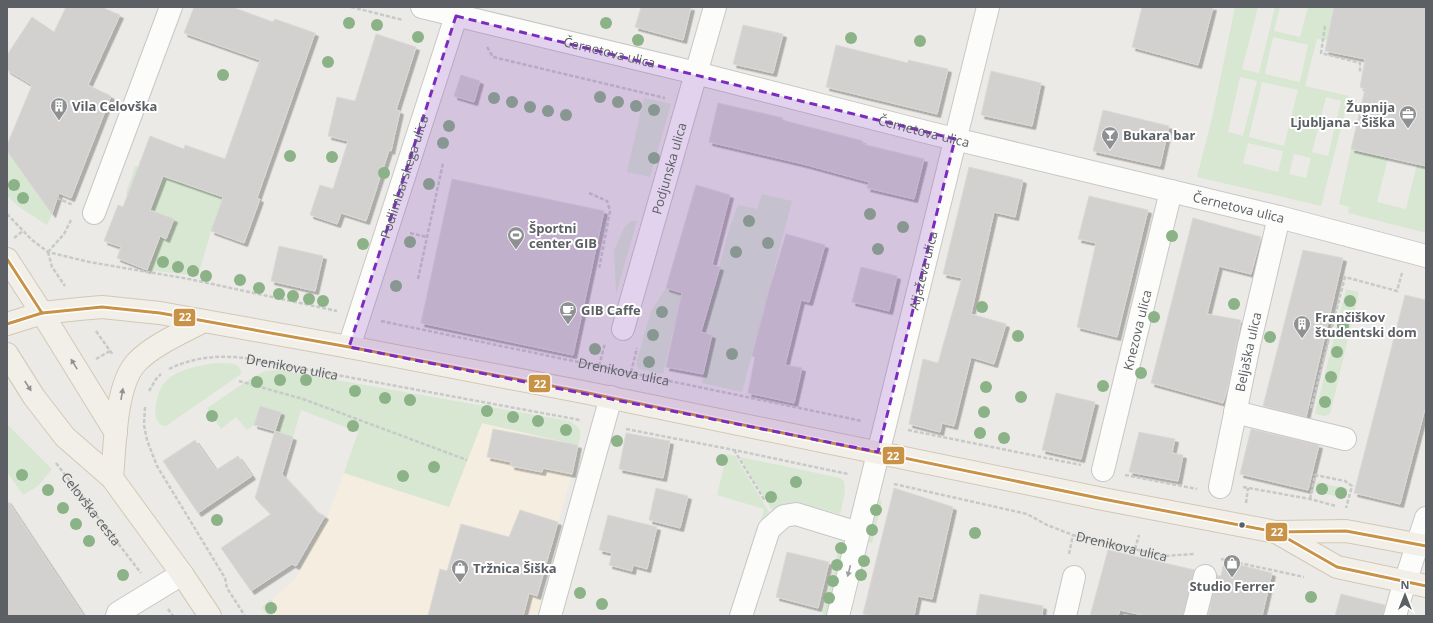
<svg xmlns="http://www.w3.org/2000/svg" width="1433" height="623" font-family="'Open Sans',sans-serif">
<defs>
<filter id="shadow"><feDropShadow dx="3.5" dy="3.5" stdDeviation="0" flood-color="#0004"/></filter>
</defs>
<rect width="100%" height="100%" fill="#eceae6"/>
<!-- commercial -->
<path fill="#f5eee0" d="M482,423L578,445L572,474L537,596L545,600L541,616H268L262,607L295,580L327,518L344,473L449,507Z"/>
<!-- grass -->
<g fill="#d7e7d2" fill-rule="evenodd">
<path d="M1235,7H1258L1242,69L1259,73L1275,7H1280L1274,31L1300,37L1308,7H1337L1330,41L1317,39L1305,86L1349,96L1321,206L1197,177L1213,114ZM1273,37L1308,45L1300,82L1265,74ZM1240,77L1257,81L1243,136L1228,132ZM1262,82L1298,90L1284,146L1249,137ZM1326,97L1341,101L1328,156L1312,152ZM1248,143L1283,151L1278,172L1243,163ZM1294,154L1311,158L1306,178L1289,174Z"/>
<path d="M644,98L671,104L650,177L627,172Z"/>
<path d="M1351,149L1388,158L1377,202L1406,209L1417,164L1426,166V233L1348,213L1349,207L1339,204Z"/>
<path d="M7,151L52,214L47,225L19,207L7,196Z"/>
<path d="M135,166L227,187L211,231L198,276L147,270L160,236L166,238L150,210L127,198L126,193Z"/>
<path d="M762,194L792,201L742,392L702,383L712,334L674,326L663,374L639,369L636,364L651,311L666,288L710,300L729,230L738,205L757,209Z"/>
<path d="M632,221H637L616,294L614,251L625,226Z"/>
<path d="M1346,289L1359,292L1330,414L1325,416L1315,414Z"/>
<path d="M216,363C226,364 241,360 241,374L166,426C148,426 156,389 167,380C180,368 199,366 216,363Z"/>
<path d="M279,370L570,421C582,429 582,432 578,445L482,423L449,507L344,473L358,432L301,410L293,437L275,431L281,412L260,406L254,425L247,430L236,417L221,429L207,408L250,379L265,371Z"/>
<path d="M7,424L52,469L38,486L23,495L7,472Z"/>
<path d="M727,454L735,456L769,512L760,524L764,509L717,495Z"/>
<path d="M740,457L840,478L844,481L845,493L840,514L808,506L784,505L772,510Z"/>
<path d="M1317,482L1348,489L1345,498L1315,492Z"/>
<path d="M877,499L882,501L872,543L867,542Z"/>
<path d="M840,542L845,543L827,616H822Z"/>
<path d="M271,599L276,607V610L271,616H268L262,607Z"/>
</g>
<!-- building -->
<g fill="#d3d1d0" stroke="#dbd9d6" filter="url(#shadow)">
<path d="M66,7H101L120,15L88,85L111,96L71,198L59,193L52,214L7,151V145L32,85L7,70V55L32,17L54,32Z"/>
<path d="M194,7H232L273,22L275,19L315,33L257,198L260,199L244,243L211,231L223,197L163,176L150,210L174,219L166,239L160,236L147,270L117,258L121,247L104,241L118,205L123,207L150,136L184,149L185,145L225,159L260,60L184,33Z"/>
<path d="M641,7H691L683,40L635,27Z"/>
<path d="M1142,7H1213L1198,65L1132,47Z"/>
<path d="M1334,7H1426V166L1351,149L1365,89L1360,87L1365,59L1325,51Z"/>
<path d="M743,25L783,34L773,73L733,64Z"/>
<path d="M376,34L416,47L396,110L400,111L391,151L389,150L366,221L341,213L337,224L310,215L320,185L333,189L348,141L328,136L337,97L355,101Z"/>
<path d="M836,45L908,63V60L948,69L937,114L826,87Z"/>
<path d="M991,71L1041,83L1032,126L981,115Z"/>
<path d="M461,75L480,81L474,102L454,96Z"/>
<path d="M718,103L783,118L782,120L863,141L862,144L924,159L914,199L867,188L869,182L803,164L709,142Z"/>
<path d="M1103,110L1169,126L1160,166L1093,151Z"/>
<path d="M969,167L1023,180L1015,217L994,212L971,314L1006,324L994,364L971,357L954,426L942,423L940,432L909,424L923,359L938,363L962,278L943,274Z"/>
<path d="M452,179L604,211L573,355L421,323Z"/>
<path d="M696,185L730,195L712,265L720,267L701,332L712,335L703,374L666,367L682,293L666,288Z"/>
<path d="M1089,196L1148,210L1117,337L1077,327L1096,243L1078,239Z"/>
<path d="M1193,218L1261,237L1251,274L1219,266L1207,314L1241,320L1229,383L1223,403L1151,383Z"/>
<path d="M786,234L825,245L809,302L801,300L785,365L802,368L794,403L748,393L755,357L752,356L768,294Z"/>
<path d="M279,246L323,256L315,291L271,281Z"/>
<path d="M1303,250L1343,258L1306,417L1263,406Z"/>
<path d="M861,267L897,276L889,311L852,302Z"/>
<path d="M1405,295L1426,300V405L1400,504L1354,493Z"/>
<path d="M1056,393L1095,402L1081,459L1042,450Z"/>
<path d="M260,406L281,412L275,431L254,425Z"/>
<path d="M493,429L578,445L572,474L543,468L542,472L511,466V462L487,457Z"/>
<path d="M1251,429L1319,445L1308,490L1240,474Z"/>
<path d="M275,431L293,437L282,474L317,512L325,516L296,566L292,564L251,591L221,548L271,514L255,498Z"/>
<path d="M1139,432L1175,439L1172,453L1183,455L1178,481L1129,472Z"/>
<path d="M626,433L670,441L663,478L619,469Z"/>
<path d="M195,440L216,470L238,456L252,476L198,513L163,461Z"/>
<path d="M656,488L688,496L680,528L649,520Z"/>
<path d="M894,488L953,507L932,599L918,596L914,616H874L863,614Z"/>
<path d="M7,500L84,616H7Z"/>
<path d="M520,510L558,522L537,596L529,593L523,616H428L440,569L447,571L461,524L509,537Z"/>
<path d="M608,515L657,527L647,569L633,565L632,571L609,565L612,553L599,550Z"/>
<path d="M1108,550L1195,570L1183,616H1147L1120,610L1118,616H1090Z"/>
<path d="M787,552L829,562L818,608L776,597Z"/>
<path d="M1224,561L1272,573L1262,616H1208L1217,575L1221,576Z"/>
<path d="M980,594L1043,606L1042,616H976Z"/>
<path d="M1341,594L1385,605L1383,616H1335Z"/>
</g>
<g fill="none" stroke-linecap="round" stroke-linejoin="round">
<!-- minor casing -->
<g stroke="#c8c7c7" stroke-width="24">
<g id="minor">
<path id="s5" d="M422,7L696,73L934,134L1279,217L1426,256"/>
<path d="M94,213L171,7"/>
<path id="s6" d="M623,329L715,7"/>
<path id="s7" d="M349,347L459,7"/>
<path d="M1235,412L1345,439"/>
<path id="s8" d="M1103,470L1171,191"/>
<path id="s9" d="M1220,487L1249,345L1279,217"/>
<path d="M117,616L118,613L182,574"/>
<path d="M550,616L611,397"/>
<path d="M741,616L769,529L784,516L796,514L858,533"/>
<path id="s10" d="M838,616L988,7"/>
<path d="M1065,616L1074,577"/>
<path d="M1195,616L1205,576"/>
<path d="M1395,616L1400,598L1426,518"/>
</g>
</g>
<!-- major casing -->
<g stroke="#d2c8b6" stroke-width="24">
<g id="major">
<path d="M7,259L42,313L116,433"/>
<path d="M7,324L42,313L79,309L102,307L160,313L349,347L583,392L1103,499L1276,532L1346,531L1426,546"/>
<path d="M7,354L34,397L65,437L112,478L182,574L210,616"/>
<path d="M112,478C115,447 115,386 136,363C151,346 183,332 204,321"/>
<path d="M1276,532L1337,567L1426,586"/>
</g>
</g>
<!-- path -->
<g stroke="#c6cac8" stroke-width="2.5" stroke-dasharray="4 2" stroke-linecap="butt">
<path d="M351,7L403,20"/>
<path d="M1325,26L1321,53L1360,63V73"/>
<path d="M487,47L493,57L665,98"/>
<path d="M589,193L607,201L610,211L599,269"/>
<path d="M57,198L73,205"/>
<path d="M7,214L32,240L48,252L89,262L189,279L337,311"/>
<path d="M410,233L427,237"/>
<path d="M14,238L23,231"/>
<path d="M48,252L52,267L65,286"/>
<path d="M48,252L64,234L71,220"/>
<path d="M418,279L443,163"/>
<path id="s1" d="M381,321L862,421"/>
<path d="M96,331L113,355"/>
<path d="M96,359L110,351"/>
<path d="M599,366L605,343"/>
<path id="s2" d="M169,369C193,357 219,355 245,358L580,420"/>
<path d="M631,372L637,348"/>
<path d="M239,381L303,399L467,460"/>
<path d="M149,391L156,379L161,374"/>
<path d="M145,407L144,425L147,440L157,466L225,578L227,588L245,616"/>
<path d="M1311,408L1345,277L1397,291L1402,273"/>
<path d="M626,429L734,450L848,474"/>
<path d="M908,430L1081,465"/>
<path d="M734,450L765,501"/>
<path id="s3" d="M56,463L141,573"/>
<path d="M1125,475L1197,489"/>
<path id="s4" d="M894,484L1027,514L1047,525L1073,535L1164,556L1195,554"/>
<path d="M1243,487L1310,499L1336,506"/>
<path d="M1310,499L1315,475L1345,481L1352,486L1346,508"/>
<path d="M1246,503L1248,488"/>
<path d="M1135,549L1139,535"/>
<path d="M1069,554L1073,535"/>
<path d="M1221,559L1304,577"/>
<path d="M168,609L173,616"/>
</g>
<!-- minor -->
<use href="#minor" stroke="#fcfcfb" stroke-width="22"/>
<!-- major -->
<use href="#major" stroke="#f2efe8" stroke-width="22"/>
<!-- bus-1 casing -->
<g stroke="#fff" stroke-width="6">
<g id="bus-1">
<path d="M7,259L42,313"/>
<path d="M7,324L42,313L102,307L160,313L349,347L583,392L1103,499L1276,532L1346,531L1426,546"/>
<path d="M1276,532L1337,567L1426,586"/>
</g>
</g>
<!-- bus-1 -->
<use href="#bus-1" stroke="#c89247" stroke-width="3"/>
</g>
<!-- trees -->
<g fill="#8cb287">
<circle cx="349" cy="23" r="6"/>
<circle cx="606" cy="23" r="6"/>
<circle cx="377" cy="25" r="6"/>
<circle cx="418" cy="37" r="6"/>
<circle cx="851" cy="38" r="6"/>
<circle cx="638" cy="40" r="6"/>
<circle cx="920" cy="41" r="6"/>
<circle cx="328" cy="62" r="6"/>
<circle cx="223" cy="75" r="6"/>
<circle cx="600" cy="97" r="6"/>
<circle cx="494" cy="98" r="6"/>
<circle cx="512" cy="102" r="6"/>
<circle cx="618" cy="102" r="6"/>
<circle cx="636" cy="106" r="6"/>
<circle cx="530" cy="107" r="6"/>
<circle cx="654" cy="110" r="6"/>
<circle cx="548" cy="111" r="6"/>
<circle cx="566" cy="115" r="6"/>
<circle cx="449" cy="126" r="6"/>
<circle cx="443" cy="143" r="6"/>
<circle cx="290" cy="156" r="6"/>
<circle cx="332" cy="157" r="6"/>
<circle cx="654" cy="158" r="6"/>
<circle cx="384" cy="173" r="6"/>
<circle cx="429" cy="184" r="6"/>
<circle cx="14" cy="185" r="6"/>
<circle cx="23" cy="198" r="6"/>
<circle cx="870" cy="214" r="6"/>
<circle cx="749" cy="221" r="6"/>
<circle cx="903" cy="227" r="6"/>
<circle cx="1172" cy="236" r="6"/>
<circle cx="410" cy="242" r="6"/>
<circle cx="768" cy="243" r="6"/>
<circle cx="363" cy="244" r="6"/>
<circle cx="878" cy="249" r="6"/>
<circle cx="736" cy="252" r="6"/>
<circle cx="163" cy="262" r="6"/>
<circle cx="178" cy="267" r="6"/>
<circle cx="193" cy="271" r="6"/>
<circle cx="206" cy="276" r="6"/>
<circle cx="240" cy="280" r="6"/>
<circle cx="396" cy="286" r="6"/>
<circle cx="259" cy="288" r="6"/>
<circle cx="279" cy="294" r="6"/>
<circle cx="293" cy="296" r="6"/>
<circle cx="309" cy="299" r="6"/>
<circle cx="323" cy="301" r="6"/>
<circle cx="1350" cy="301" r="6"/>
<circle cx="1234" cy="304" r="6"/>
<circle cx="982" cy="307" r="6"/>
<circle cx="662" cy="312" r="6"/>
<circle cx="1154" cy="317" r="6"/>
<circle cx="1343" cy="326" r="6"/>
<circle cx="653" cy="335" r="6"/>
<circle cx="1018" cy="336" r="6"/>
<circle cx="1270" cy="337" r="6"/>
<circle cx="595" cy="349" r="6"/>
<circle cx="1337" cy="352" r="6"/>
<circle cx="732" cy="354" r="6"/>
<circle cx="649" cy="362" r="6"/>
<circle cx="1141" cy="373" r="6"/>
<circle cx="1331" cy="377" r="6"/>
<circle cx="280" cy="380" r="6"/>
<circle cx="306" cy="380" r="6"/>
<circle cx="257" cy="382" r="6"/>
<circle cx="1103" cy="386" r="6"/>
<circle cx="986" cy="387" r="6"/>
<circle cx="355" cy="391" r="6"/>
<circle cx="1021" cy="397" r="6"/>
<circle cx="385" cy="398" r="6"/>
<circle cx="410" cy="400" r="6"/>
<circle cx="1325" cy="402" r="6"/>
<circle cx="487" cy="411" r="6"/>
<circle cx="984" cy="412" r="6"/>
<circle cx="212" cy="416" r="6"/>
<circle cx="513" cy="417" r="6"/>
<circle cx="538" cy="421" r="6"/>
<circle cx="353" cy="426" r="6"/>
<circle cx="566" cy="430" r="6"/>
<circle cx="980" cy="433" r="6"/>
<circle cx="1004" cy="438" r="6"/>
<circle cx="617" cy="441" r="6"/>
<circle cx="722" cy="460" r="6"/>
<circle cx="434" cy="467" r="6"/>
<circle cx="22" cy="475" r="6"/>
<circle cx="403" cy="476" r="6"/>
<circle cx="796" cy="482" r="6"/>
<circle cx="1322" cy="489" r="6"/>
<circle cx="48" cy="490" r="6"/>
<circle cx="1341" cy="493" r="6"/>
<circle cx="771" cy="497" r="6"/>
<circle cx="63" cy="508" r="6"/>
<circle cx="876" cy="510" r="6"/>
<circle cx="217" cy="520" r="6"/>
<circle cx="76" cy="524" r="6"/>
<circle cx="872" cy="530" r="6"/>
<circle cx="975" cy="533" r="6"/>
<circle cx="89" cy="541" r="6"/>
<circle cx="841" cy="548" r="6"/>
<circle cx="864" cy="561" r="6"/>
<circle cx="837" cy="565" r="6"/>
<circle cx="123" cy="575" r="6"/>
<circle cx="861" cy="575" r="6"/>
<circle cx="833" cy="581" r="6"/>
<circle cx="580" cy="593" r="6"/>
<circle cx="1311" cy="597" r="6"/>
<circle cx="829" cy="598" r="6"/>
<circle cx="602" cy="604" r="6"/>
<circle cx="271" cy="608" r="6"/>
</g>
<!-- one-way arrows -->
<defs><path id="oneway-solid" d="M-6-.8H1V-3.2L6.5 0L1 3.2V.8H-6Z"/></defs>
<g fill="#909292">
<use href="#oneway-solid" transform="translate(74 364) rotate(-122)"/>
<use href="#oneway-solid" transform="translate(28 386) rotate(57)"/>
<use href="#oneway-solid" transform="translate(122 394) rotate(-80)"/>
</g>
<use fill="#9c9ea0" href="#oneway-solid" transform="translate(849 571) rotate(104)"/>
<!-- marked area -->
<path fill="#7b2cbf" fill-opacity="0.2" stroke="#7b2cbf" stroke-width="3" stroke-dasharray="8 5" stroke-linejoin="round" d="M456,16L955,139L878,452L349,347Z"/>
<!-- icons -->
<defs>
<g id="building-pin" transform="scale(0.9)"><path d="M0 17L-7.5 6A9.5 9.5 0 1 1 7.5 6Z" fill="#8e9092" stroke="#fff"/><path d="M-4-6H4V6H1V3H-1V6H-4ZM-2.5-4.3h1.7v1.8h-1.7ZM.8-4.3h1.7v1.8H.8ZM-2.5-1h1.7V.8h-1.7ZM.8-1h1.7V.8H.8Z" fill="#fff"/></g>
<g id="office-pin" transform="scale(0.9)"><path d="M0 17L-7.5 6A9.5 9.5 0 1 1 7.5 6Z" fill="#8e9092" stroke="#fff"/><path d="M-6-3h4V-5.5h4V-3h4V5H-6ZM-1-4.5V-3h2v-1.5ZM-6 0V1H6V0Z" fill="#fff"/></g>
<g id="bar-pin" transform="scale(0.9)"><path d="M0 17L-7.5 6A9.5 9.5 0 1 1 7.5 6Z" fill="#8e9092" stroke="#fff"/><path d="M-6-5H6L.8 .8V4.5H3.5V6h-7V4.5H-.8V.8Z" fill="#fff"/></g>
<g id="stadium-pin" transform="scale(0.9)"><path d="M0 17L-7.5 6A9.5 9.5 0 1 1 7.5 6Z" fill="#8e9092" stroke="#fff"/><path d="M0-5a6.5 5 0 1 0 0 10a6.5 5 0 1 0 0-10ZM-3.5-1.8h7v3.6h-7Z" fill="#fff"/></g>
<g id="cafe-pin" transform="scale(0.9)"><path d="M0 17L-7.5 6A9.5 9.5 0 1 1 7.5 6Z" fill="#8e9092" stroke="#fff"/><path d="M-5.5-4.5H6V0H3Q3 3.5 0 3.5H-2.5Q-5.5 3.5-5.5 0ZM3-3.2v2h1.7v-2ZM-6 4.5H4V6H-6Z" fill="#fff"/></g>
<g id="shop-pin" transform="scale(0.9)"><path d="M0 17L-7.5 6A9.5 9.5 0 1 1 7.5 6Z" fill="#8e9092" stroke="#fff"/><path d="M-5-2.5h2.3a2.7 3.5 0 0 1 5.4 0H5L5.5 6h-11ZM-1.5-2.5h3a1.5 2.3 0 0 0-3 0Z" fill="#fff"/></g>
</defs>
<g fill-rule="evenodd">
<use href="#building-pin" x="59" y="106"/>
<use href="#office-pin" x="1408" y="114"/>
<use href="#bar-pin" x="1110" y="135"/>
<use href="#stadium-pin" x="516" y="235"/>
<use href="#cafe-pin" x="568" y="310"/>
<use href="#building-pin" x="1302" y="324"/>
<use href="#shop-pin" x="1232" y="563"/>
<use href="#shop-pin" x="460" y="568"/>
</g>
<!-- markers -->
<circle fill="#5c6064" stroke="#fff" stroke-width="1.5" cx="1242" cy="525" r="3.5"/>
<g text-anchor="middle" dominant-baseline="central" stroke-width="4" stroke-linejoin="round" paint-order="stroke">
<!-- street labels -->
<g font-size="13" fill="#5c6064" stroke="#fff">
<text stroke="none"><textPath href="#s5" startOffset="193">Černetova ulica</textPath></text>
<text stroke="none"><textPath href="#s5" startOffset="517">Černetova ulica</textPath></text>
<text stroke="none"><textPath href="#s6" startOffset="167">Podjunska ulica</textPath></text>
<text stroke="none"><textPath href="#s7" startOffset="179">Podlimbarskega ulica</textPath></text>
<text stroke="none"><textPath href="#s5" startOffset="841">Černetova ulica</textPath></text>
<text stroke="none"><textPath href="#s10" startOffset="356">Aljaževa ulica</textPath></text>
<text stroke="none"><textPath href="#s8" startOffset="144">Knezova ulica</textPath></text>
<text stroke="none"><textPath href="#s9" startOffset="138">Beljaška ulica</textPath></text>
<text stroke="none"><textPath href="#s2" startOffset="126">Drenikova ulica</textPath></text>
<text stroke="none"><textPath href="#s1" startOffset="248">Drenikova ulica</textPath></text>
<text stroke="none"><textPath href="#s3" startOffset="58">Celovška cesta</textPath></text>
<text stroke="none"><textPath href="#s4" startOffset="237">Drenikova ulica</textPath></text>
</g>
<!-- poi labels -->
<g font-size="13" font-weight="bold" fill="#5c6064" stroke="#fff" text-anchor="start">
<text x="72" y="106">Vila Celovška</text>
<text x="1395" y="107" text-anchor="end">Župnija<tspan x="1395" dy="15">Ljubljana - Šiška</tspan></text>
<text x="1123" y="135">Bukara bar</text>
<text x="529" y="228">Športni<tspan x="529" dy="15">center GIB</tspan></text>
<text x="581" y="310">GIB Caffe</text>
<text x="1315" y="317">Frančiškov<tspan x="1315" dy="15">študentski dom</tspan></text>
<text x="473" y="568">Tržnica Šiška</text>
<text x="1232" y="586" text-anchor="middle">Studio Ferrer</text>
</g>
</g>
<g stroke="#fff" stroke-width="1.5">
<rect x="173" y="308" width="23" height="19" rx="4" fill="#c89247"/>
<rect x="528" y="374" width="23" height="19" rx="4" fill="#c89247"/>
<rect x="882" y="446" width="23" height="19" rx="4" fill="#c89247"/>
<rect x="1265" y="522" width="23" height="20" rx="4" fill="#c89247"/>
</g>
<g font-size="11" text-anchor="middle" font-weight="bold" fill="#fff">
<text x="185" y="321">22</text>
<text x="540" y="388">22</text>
<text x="893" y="460">22</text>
<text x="1277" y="536">22</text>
</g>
<!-- border -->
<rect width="1433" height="623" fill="none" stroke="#5c6064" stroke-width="16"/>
<!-- north arrow -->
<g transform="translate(1405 595)" stroke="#ffffff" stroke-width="3" paint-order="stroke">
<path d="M0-3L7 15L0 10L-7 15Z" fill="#5c6064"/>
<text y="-6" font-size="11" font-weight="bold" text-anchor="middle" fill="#5c6064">N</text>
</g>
</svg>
